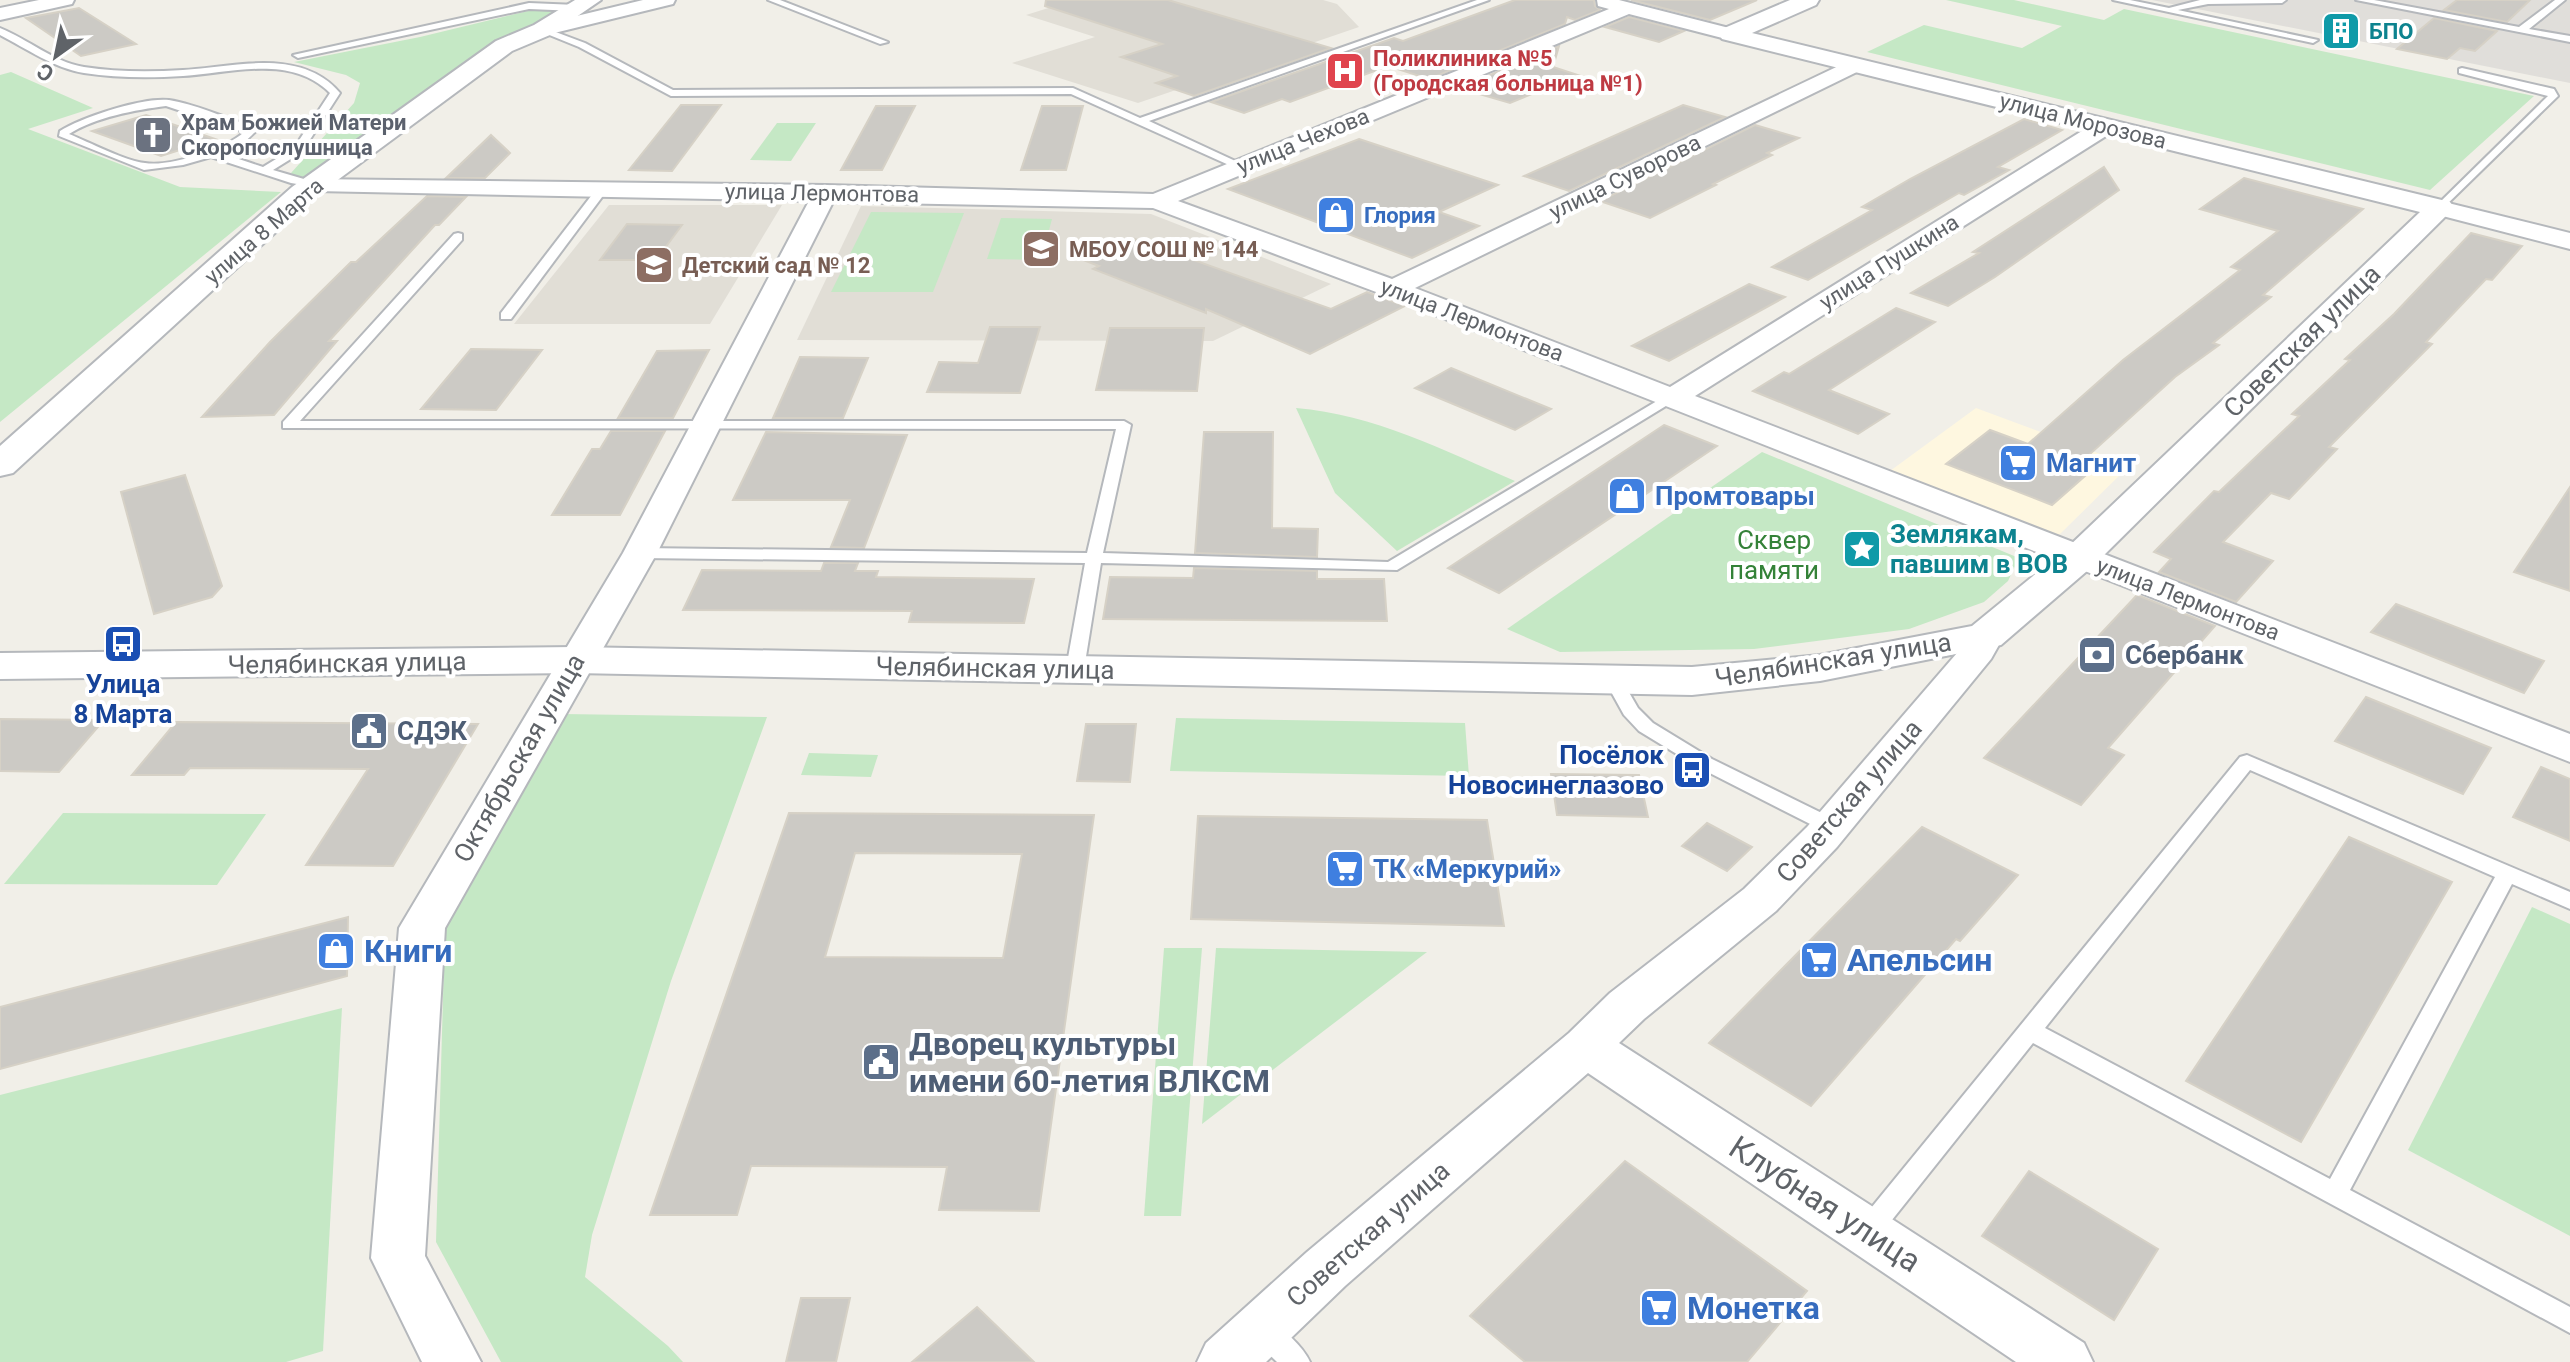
<svg xmlns="http://www.w3.org/2000/svg" width="2570" height="1362" font-family="Roboto,sans-serif">
<rect width="100%" height="100%" fill="#f1efe8"/>
<!-- commercial -->
<path fill="#fef7e0" d="M1976,408L2130,465L2057,537L1890,471Z"/>
<!-- industrial -->
<path fill="#e0deda" d="M2152,0H2570V83Z"/>
<!-- education -->
<g fill="#e1ded6">
<path d="M1074,0H1323L1337,4L1359,27L1138,103L1012,63L1095,37L1026,15Z"/>
<path d="M609,205H782L710,324H514Z"/>
<path d="M861,206L1151,214L1331,284L1213,341L797,340Z"/>
</g>
<!-- green -->
<g fill="#c5e8c5">
<path d="M1946,0H2014L2104,20L2124,9L2534,96L2430,190L1867,52L1924,25L2022,48L2062,26Z"/>
<path d="M548,9L552,11L550,14L489,51L304,178L294,177L291,173L354,103L360,83L346,75L294,62L420,37L528,11Z"/>
<path d="M11,72L93,108L28,129L180,187L281,192L0,422V75Z"/>
<path d="M777,123H816L791,161L750,160Z"/>
<path d="M871,212L964,213L933,292H831Z"/>
<path d="M1001,218L1052,219L1041,260L987,259Z"/>
<path d="M1296,408C1373,414 1445,451 1515,481L1397,551L1335,493Z"/>
<path d="M1762,452L2019,558L2008,581L1984,602L1909,629L1754,649L1560,652L1507,629Z"/>
<path d="M563,714L767,717L671,981L592,1235L585,1277L668,1346L683,1362H501L436,1242L445,928Z"/>
<path d="M1176,718L1465,723L1469,776L1170,771Z"/>
<path d="M809,753L878,755L871,777L801,775Z"/>
<path d="M63,813L266,814L217,885L4,884Z"/>
<path d="M2532,907L2570,924V1236L2408,1150Z"/>
<path d="M1164,948H1202L1181,1216H1144Z"/>
<path d="M1216,948L1427,952L1202,1124Z"/>
<path d="M342,1008L323,1351L286,1362H0V1095Z"/>
</g>
<!-- building -->
<g fill="#cccac5" stroke="#d6d1c6" stroke-width="2" fill-rule="evenodd">
<path d="M1046,0H1168L1331,48L1194,96L1156,83L1177,76L1121,57L1162,44L1045,6Z"/>
<path d="M1515,0H1594L1595,6L1600,10L1575,20L1567,17L1565,24L1429,79L1388,66L1290,102L1282,99L1244,113L1211,102L1394,38L1403,41Z"/>
<path d="M1631,0H1757L1710,20Z"/>
<path d="M2457,0H2530L2507,22L2444,10Z"/>
<path d="M79,8L136,44L81,56L26,18Z"/>
<path d="M1629,17L1684,31L1659,42L1605,27Z"/>
<path d="M2434,18L2497,31L2475,51L2460,48L2447,59L2397,49Z"/>
<path d="M1559,46L1553,67L1578,75L1510,103L1459,88Z"/>
<path d="M681,105H721L672,171L629,170Z"/>
<path d="M1683,105L1725,117L1569,191L1524,176Z"/>
<path d="M876,106H915L882,170H841Z"/>
<path d="M1042,106H1083L1066,170H1021Z"/>
<path d="M146,115L215,139L161,156L92,131Z"/>
<path d="M2024,119L2062,130L1998,167L2009,170L1964,195L1959,193L1808,280L1772,267L1872,210L1862,207L1910,179Z"/>
<path d="M1755,125L1799,138L1767,153L1772,155L1713,184L1716,185L1650,218L1600,201Z"/>
<path d="M491,135L510,153L485,178H446Z"/>
<path d="M1359,139L1498,185L1439,212L1479,226L1412,258L1228,189Z"/>
<path d="M2104,167L2119,190L1995,277L1948,306L1911,293L1979,253L1973,252Z"/>
<path d="M2244,178L2363,209L2263,295L2271,297L2213,343L2219,345L2175,377L2080,463L2094,468L2052,505L1946,464L1990,430L2028,444L2123,360L2240,270L2231,267L2278,231L2200,209Z"/>
<path d="M427,196L466,197L439,225H435L329,341H337L274,415L202,417L270,342L351,262H356Z"/>
<path d="M627,224L682,225L656,260H600Z"/>
<path d="M2471,233L2522,246L2492,280L2486,279L2426,342L2432,344L2329,447L2337,449L2289,499L2271,493L2223,542L2273,561L2236,602L2159,572L2171,559L2154,552L2214,491L2219,492L2299,416L2292,414L2350,360L2345,359L2394,314Z"/>
<path d="M1132,238L1331,309L1367,292L1405,306L1310,354L1206,309V313L1093,269L1099,266L1083,260Z"/>
<path d="M1749,284L1785,297L1669,361L1632,346Z"/>
<path d="M1896,308L1935,322L1829,390L1889,414L1858,434L1753,391L1784,372L1789,374Z"/>
<path d="M990,327H1040L1020,393L927,392L939,362L978,363Z"/>
<path d="M1110,328H1204L1197,391L1096,390Z"/>
<path d="M471,349L542,350L496,410L421,409Z"/>
<path d="M709,350L673,418H618L657,351Z"/>
<path d="M800,357L868,358L843,418H773Z"/>
<path d="M1451,368L1551,409L1515,430L1415,388Z"/>
<path d="M1664,425L1717,446L1499,593L1448,568Z"/>
<path d="M611,431H665L620,515H552L592,449H600Z"/>
<path d="M766,432L907,435L864,548L831,547L850,500H733Z"/>
<path d="M1204,432H1273L1272,528L1318,529L1317,557L1195,553Z"/>
<path d="M185,475L222,586L212,597L154,614L121,492Z"/>
<path d="M2570,487V591L2514,572Z"/>
<path d="M824,563H858L855,571H878L876,577L1034,579L1024,623L909,622L912,611L683,610L702,570L821,571Z"/>
<path d="M1194,568L1317,571V579H1384L1387,621L1103,619L1110,577L1193,578Z"/>
<path d="M2137,595L2215,626L2108,748L2124,755L2081,805L1984,758Z"/>
<path d="M2396,604L2544,661L2524,693L2371,632Z"/>
<path d="M2366,697L2491,748L2463,794L2335,741Z"/>
<path d="M0,719L104,720L59,772L0,771Z"/>
<path d="M176,722L478,724L393,866L306,865L368,769L190,768L184,775H132Z"/>
<path d="M1086,724H1136L1130,782L1077,781Z"/>
<path d="M2541,767L2570,779V841L2513,817Z"/>
<path d="M1551,774L1639,775L1648,817L1557,815Z"/>
<path d="M789,813L1094,815L1039,1211L939,1210L947,1167L751,1166L737,1215H650ZM855,853L1022,854L1003,958L825,957Z"/>
<path d="M1198,816L1487,820L1504,926L1191,919Z"/>
<path d="M1707,823L1752,847L1727,871L1682,846Z"/>
<path d="M1922,827L2018,875L1960,941L1956,939L1811,1106L1709,1043Z"/>
<path d="M2349,837L2452,882L2301,1142L2186,1081Z"/>
<path d="M348,917L347,976L0,1069V1007Z"/>
<path d="M1625,1161L1807,1291L1747,1362H1525L1470,1316Z"/>
<path d="M2029,1171L2158,1249L2114,1320L1982,1236Z"/>
<path d="M801,1298H850L836,1362H786Z"/>
<path d="M977,1307L1034,1362H912Z"/>
</g>
<g fill="none" stroke-linecap="round" stroke-linejoin="round">
<!-- service casing -->
<g stroke="#b5b8bc" stroke-width="4">
<g id="service">
<path d="M768,0H780L888,42L880,44Z"/>
<path d="M1477,0H1489L1149,121L1244,165V169L1240,170L1071,94L671,96L579,47L537,30L545,28L585,43L673,90L1073,88L1140,118Z"/>
<path d="M2113,0H2130L2169,8L2200,0H2286L2282,3L2208,4L2178,10L2318,40L2313,43Z"/>
<path d="M2356,0H2374L2519,27L2555,0H2565L2529,29L2570,36V42Z"/>
<path d="M529,3L577,5L581,8L577,11L529,9L298,58L293,55Z"/>
<path d="M0,28C28,39 53,62 84,67C116,72 150,72 183,70C235,67 301,47 340,93L302,152L273,170L321,184L315,187L291,183L211,157L183,165L144,170L59,136L60,131C82,117 143,97 169,100C195,104 223,117 248,125L255,132C245,143 235,148 221,153L263,167L294,148L330,93C291,54 232,73 183,76C151,78 116,78 84,73C54,68 27,49 0,35ZM166,106L244,132C226,149 170,167 145,163C125,161 89,142 69,134C96,117 135,110 166,106Z"/>
<path d="M2462,68L2554,89L2558,96L2440,211L2434,208L2436,206L2548,96L2459,73V69Z"/>
<path d="M598,187L608,189L511,319H501V313Z"/>
<path d="M458,233L462,234V240L300,421H1124L1131,425L1103,553L1388,562L1667,395H1677L1679,398L1397,570L1101,563L1084,669L1075,674L1066,669L1085,563L640,558L632,553L640,548L1087,553L1116,429L283,428V422L454,234Z"/>
<path d="M1613,673L1619,675L1638,708L1653,723L1712,759L1838,821L1841,826L1838,831H1824L1698,767L1639,731L1624,715L1604,679Z"/>
<path d="M2247,755L2570,892V909L2512,884L2350,1190L2570,1307V1333L2033,1043L1876,1240L1867,1243L1858,1240L1854,1232L1858,1224L2240,757ZM2250,770L2495,877L2330,1179L2045,1028Z"/>
<path d="M1263,1319C1280,1325 1302,1345 1310,1362H1277L1254,1340L1250,1331L1254,1322Z"/>
</g>
</g>
<!-- minor casing -->
<g stroke="#b5b8bc" stroke-width="4">
<g id="minor">
<path d="M39,0H74L72,4L0,20V8Z"/>
<path d="M643,0H675L673,4L542,36L532,30L535,26Z"/>
<path d="M1597,0H1619L1737,30L1740,34L1730,40L1629,14L1178,201L1392,279L1849,61H1863L1866,65L1863,69L1415,288L1670,387L2098,121H2114L2117,126L2114,131L1695,396L2570,734V762L1384,295L1153,208L833,202L657,553L445,928L425,1256L481,1362H422L371,1258L399,928L623,553L809,201L315,191L307,189L303,184L307,179L826,185L1153,194L1609,9L1598,6Z"/>
<path d="M2440,201L2570,233V249L2431,213L2428,208L2431,203Z"/>
<path d="M1986,625L1999,628L2004,636L1991,659L1837,847L1776,911L1644,1019L1619,1043L2084,1343L2093,1362H2016L1588,1073L1345,1286L1266,1362H1197L1206,1343L1307,1252L1569,1033L1610,993L1744,889L1807,827L1957,653L1973,628Z"/>
</g>
</g>
<!-- tertiary casing -->
<g stroke="#b5b8bc" stroke-width="4">
<g id="tertiary">
<path d="M575,0H601L550,35L512,51L312,199L13,473L0,476V446L292,187L496,41L534,25Z"/>
<path d="M1790,0H1819L1816,5L1752,33L2450,202L2454,208L2094,565L2001,645L1820,681L1692,695L575,673L0,679V653L575,647L1692,667L1820,655L1972,626L2066,549L2420,212L1722,39L1719,34L1722,29Z"/>
</g>
</g>
<!-- service -->
<use href="#service" fill="#fff" fill-rule="evenodd"/>
<!-- minor -->
<use href="#minor" fill="#fff" fill-rule="evenodd"/>
<!-- tertiary -->
<use href="#tertiary" fill="#fff" fill-rule="evenodd"/>
</g>
<!-- icons -->
<defs>
<g id="building-square" transform="scale(2)"><rect x="-9" y="-9" width="18" height="18" rx="4" fill="#0f9aa8" stroke="#fff"/><path d="M-4-6H4V6H1V3H-1V6H-4ZM-2.5-4.3h1.7v1.8h-1.7ZM.8-4.3h1.7v1.8H.8ZM-2.5-1h1.7V.8h-1.7ZM.8-1h1.7V.8H.8Z" fill="#fff"/></g>
<g id="hospital-square" transform="scale(2)"><rect x="-9" y="-9" width="18" height="18" rx="4" fill="#e0444e" stroke="#fff"/><path d="M-5-5h3v3.5h4V-5h3V5h-3V1.5h-4V5h-3Z" fill="#fff"/></g>
<g id="church-square" transform="scale(2)"><rect x="-9" y="-9" width="18" height="18" rx="4" fill="#6b7280" stroke="#fff"/><path d="M-1.2-6h2.4v3.5h3.3v2.4h-3.3V6h-2.4V-.1h-3.3v-2.4h3.3Z" fill="#fff"/></g>
<g id="shop-square" transform="scale(2)"><rect x="-9" y="-9" width="18" height="18" rx="4" fill="#3f7fe0" stroke="#fff"/><path d="M-5-2.5h2.3a2.7 3.5 0 0 1 5.4 0H5L5.5 6h-11ZM-1.5-2.5h3a1.5 2.3 0 0 0-3 0Z" fill="#fff"/></g>
<g id="school-square" transform="scale(2)"><rect x="-9" y="-9" width="18" height="18" rx="4" fill="#8d6e63" stroke="#fff"/><path d="M0-5L7-2L0 1L-7-2ZM-4 1L0 2.5L4 1V4Q0 6-4 4Z" fill="#fff"/></g>
<g id="supermarket-square" transform="scale(2)"><rect x="-9" y="-9" width="18" height="18" rx="4" fill="#3f7fe0" stroke="#fff"/><path d="M-6-5.5h2.5l.6 2H6L4.5 2H-2.5L-4.4-4H-6ZM-1.5 3.2a1.3 1.3 0 1 0 .1 0ZM3 3.2a1.3 1.3 0 1 0 .1 0Z" fill="#fff"/></g>
<g id="sight-square" transform="scale(2)"><rect x="-9" y="-9" width="18" height="18" rx="4" fill="#0f9aa8" stroke="#fff"/><path d="M0-6L1.8-2.2L6-1.7L2.9 1.2L3.7 5.4L0 3.3L-3.7 5.4L-2.9 1.2L-6-1.7L-1.8-2.2Z" fill="#fff"/></g>
<g id="bus-square" transform="scale(2)"><rect x="-9" y="-9" width="18" height="18" rx="4" fill="#1a4fb4" stroke="#fff"/><path d="M-5-6H5V4H4V6H2V4H-2V6H-4V4H-5ZM-3.5-4V0h7V-4ZM-3.5 1.2v1.5H-2V1.2ZM2 1.2v1.5H3.5V1.2Z" fill="#fff"/></g>
<g id="bank-square" transform="scale(2)"><rect x="-9" y="-9" width="18" height="18" rx="4" fill="#5c6f8a" stroke="#fff"/><path d="M-6-4H6V4H-6ZM0-2.3a2.3 2.3 0 1 0 0 4.6a2.3 2.3 0 1 0 0-4.6Z" fill="#fff"/></g>
<g id="civic-square" transform="scale(2)"><rect x="-9" y="-9" width="18" height="18" rx="4" fill="#5c6f8a" stroke="#fff"/><path d="M-.6-6.5H3V-4.5H.6V-3L4-1V1h2V6H-6V1h2V-1L-.6-3ZM-1.2 2.5V6h2.4V2.5Z" fill="#fff"/></g>
</defs>
<g fill-rule="evenodd">
<use href="#building-square" x="2341" y="31"/>
<use href="#hospital-square" x="1345" y="71"/>
<use href="#church-square" x="153" y="135"/>
<use href="#shop-square" x="1336" y="215"/>
<use href="#school-square" x="1041" y="249"/>
<use href="#school-square" x="654" y="265"/>
<use href="#supermarket-square" x="2018" y="463"/>
<use href="#shop-square" x="1627" y="496"/>
<use href="#sight-square" x="1862" y="549"/>
<use href="#bus-square" x="123" y="644"/>
<use href="#bank-square" x="2097" y="655"/>
<use href="#civic-square" x="369" y="731"/>
<use href="#bus-square" x="1692" y="770"/>
<use href="#supermarket-square" x="1345" y="869"/>
<use href="#shop-square" x="336" y="951"/>
<use href="#supermarket-square" x="1819" y="960"/>
<use href="#civic-square" x="881" y="1062"/>
<use href="#supermarket-square" x="1659" y="1308"/>
</g>
<g text-anchor="middle" dominant-baseline="central" stroke-width="8" stroke-linejoin="round" paint-order="stroke">
<!-- far-culture labels -->
<g font-size="22" font-weight="bold" fill="#0d838f" stroke="#fff" text-anchor="start">
<text x="2369" y="31">БПО</text>
</g>
<!-- far-health labels -->
<g font-size="22" font-weight="bold" fill="#be3a42" stroke="#fff" text-anchor="start">
<text x="1373" y="58">Поликлиника №5<tspan x="1373" dy="25">(Городская больница №1)</tspan></text>
</g>
<!-- far-street labels -->
<g font-size="22" fill="#5f6368" stroke="#fff">
<text transform="translate(2083 121) rotate(14)">улица Морозова</text>
<text transform="translate(1303 141) rotate(-22)">улица Чехова</text>
<text transform="translate(1625 177) rotate(-26)">улица Суворова</text>
<text transform="translate(822 193) rotate(1)">улица Лермонтова</text>
<text transform="translate(264 231) rotate(-41)">улица 8 Марта</text>
<text transform="translate(1889 262) rotate(-32)">улица Пушкина</text>
<text transform="translate(1472 320) rotate(21)">улица Лермонтова</text>
<text transform="translate(2188 599) rotate(21)">улица Лермонтова</text>
</g>
<!-- far-worship labels -->
<g font-size="22" font-weight="bold" fill="#5b616d" stroke="#fff" text-anchor="start">
<text x="181" y="122">Храм Божией Матери<tspan x="181" dy="25">Скоропослушница</tspan></text>
</g>
<!-- far-shop labels -->
<g font-size="22" font-weight="bold" fill="#366cbe" stroke="#fff" text-anchor="start">
<text x="1364" y="215">Глория</text>
</g>
<!-- far-education labels -->
<g font-size="22" font-weight="bold" fill="#785e54" stroke="#fff" text-anchor="start">
<text x="1069" y="249">МБОУ СОШ № 144</text>
<text x="682" y="265">Детский сад № 12</text>
</g>
<!-- street labels -->
<g font-size="26" fill="#5f6368" stroke="#fff">
<text transform="translate(2302 341) rotate(-44)">Советская улица</text>
<text transform="translate(1833 660) rotate(-9)">Челябинская улица</text>
<text transform="translate(347 663) rotate(-1)">Челябинская улица</text>
<text transform="translate(995 668) rotate(1)">Челябинская улица</text>
<text transform="translate(519 758) rotate(-60)">Октябрьская улица</text>
<text transform="translate(1849 801) rotate(-49)">Советская улица</text>
<text transform="translate(1368 1234) rotate(-41)">Советская улица</text>
</g>
<!-- shop labels -->
<g font-size="26" font-weight="bold" fill="#366cbe" stroke="#fff" text-anchor="start">
<text x="2046" y="463">Магнит</text>
<text x="1655" y="496">Промтовары</text>
<text x="1373" y="869">ТК «Меркурий»</text>
</g>
<!-- culture labels -->
<g font-size="26" font-weight="bold" fill="#0d838f" stroke="#fff" text-anchor="start">
<text x="1890" y="534">Землякам,<tspan x="1890" dy="30">павшим в ВОВ</tspan></text>
</g>
<!-- park labels -->
<g font-size="26" fill="#348238" stroke="#fff">
<text x="1774" y="540">Сквер<tspan x="1774" dy="30">памяти</tspan></text>
</g>
<!-- service labels -->
<g font-size="26" font-weight="bold" fill="#4e5e75" stroke="#fff" text-anchor="start">
<text x="2125" y="655">Сбербанк</text>
<text x="397" y="731">СДЭК</text>
</g>
<!-- transit labels -->
<g font-size="26" font-weight="bold" fill="#164399" stroke="#fff">
<text x="123" y="684">Улица<tspan x="123" dy="30">8 Марта</tspan></text>
<text x="1664" y="755" text-anchor="end">Посёлок<tspan x="1664" dy="30">Новосинеглазово</tspan></text>
</g>
<!-- near-shop labels -->
<g font-size="32" font-weight="bold" fill="#366cbe" stroke="#fff" text-anchor="start">
<text x="364" y="951">Книги</text>
<text x="1847" y="960">Апельсин</text>
<text x="1687" y="1308">Монетка</text>
</g>
<!-- near-service labels -->
<g font-size="32" font-weight="bold" fill="#4e5e75" stroke="#fff" text-anchor="start">
<text x="909" y="1044">Дворец культуры<tspan x="909" dy="37">имени 60-летия ВЛКСМ</tspan></text>
</g>
<!-- near-street labels -->
<g font-size="32" fill="#5f6368" stroke="#fff">
<text transform="translate(1825 1204) rotate(33)">Клубная улица</text>
</g>
</g>
<!-- north arrow -->
<g transform="translate(56 56) rotate(213)" stroke="#ffffff" stroke-width="6" paint-order="stroke">
<path d="M0-6L14 30L0 20L-14 30Z" fill="#5f6368"/>
<text y="-12" font-size="22" font-weight="bold" text-anchor="middle" fill="#5f6368">С</text>
</g>
</svg>
